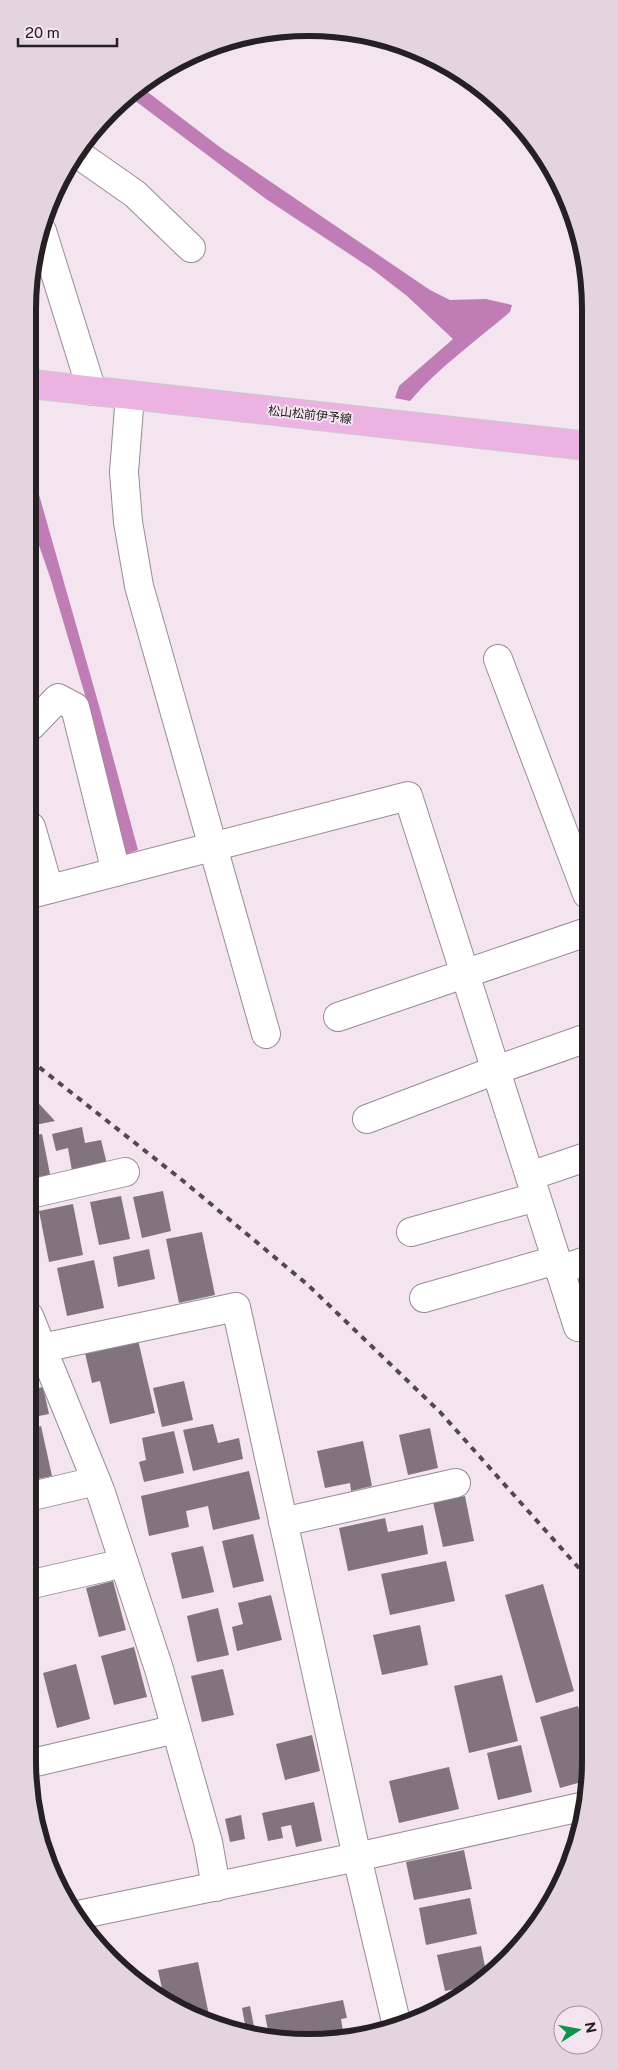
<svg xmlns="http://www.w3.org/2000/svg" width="618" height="2070" font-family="'Public Sans','Noto Sans JP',sans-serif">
<rect width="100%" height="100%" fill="#f3e4f0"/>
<!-- water -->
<g fill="#c07db5">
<path d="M141,87L221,148L430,290L450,300L486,299L512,305L510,312C476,341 439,367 410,401L395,398L399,386L453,339L407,296L372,269L266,199L130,97Z"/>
<path d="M32,470L100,709L138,850L126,854L90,712L51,580L32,525Z"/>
</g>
<!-- building -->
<g fill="#82747f">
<path d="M30,1094L55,1121L30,1126Z"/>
<path d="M82,1127L85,1143L101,1140L107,1164L72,1171L68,1148L56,1151L52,1134Z"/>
<path d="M42,1134L51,1179L30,1184V1136Z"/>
<path d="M163,1191L171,1231L142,1238L133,1197Z"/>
<path d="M121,1196L130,1239L99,1245L90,1202Z"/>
<path d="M73,1204L83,1255L49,1262L39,1211Z"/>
<path d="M202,1232L215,1295L179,1303L166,1239Z"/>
<path d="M149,1249L155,1279L118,1287L113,1257Z"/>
<path d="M94,1260L104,1308L67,1316L57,1268Z"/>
<path d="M138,1340L155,1413L110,1424L100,1381L92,1383L85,1353Z"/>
<path d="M184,1381L193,1420L162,1427L153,1388Z"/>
<path d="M43,1387L49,1414L29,1418V1390Z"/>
<path d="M213,1424L218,1443L239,1438L243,1459L193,1471L183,1430Z"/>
<path d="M41,1426L52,1476L28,1481L29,1429Z"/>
<path d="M430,1428L438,1468L408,1475L399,1435Z"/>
<path d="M174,1431L184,1473L144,1482L139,1462L146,1460L142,1438Z"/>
<path d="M363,1441L372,1486L351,1491L350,1483L325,1488L317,1451Z"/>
<path d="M249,1471L260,1519L213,1530L208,1506L186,1511L189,1527L149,1536L141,1496Z"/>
<path d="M465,1496L474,1541L443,1547L433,1502Z"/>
<path d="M385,1518L388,1532L423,1525L428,1554L348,1571L339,1528Z"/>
<path d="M253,1534L264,1581L233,1588L222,1541Z"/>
<path d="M203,1546L214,1592L182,1599L171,1553Z"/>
<path d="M446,1561L455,1601L390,1615L381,1574Z"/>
<path d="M113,1581L126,1630L99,1637L86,1588Z"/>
<path d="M543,1584L574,1691L536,1703L505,1595Z"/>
<path d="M271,1595L282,1640L237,1651L232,1627L243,1624L238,1603Z"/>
<path d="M218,1608L229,1655L197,1662L187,1616Z"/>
<path d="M420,1625L428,1665L382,1675L373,1635Z"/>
<path d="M134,1647L147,1697L114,1705L101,1656Z"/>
<path d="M76,1664L90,1719L57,1728L43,1673Z"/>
<path d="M223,1669L234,1715L202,1722L191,1676Z"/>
<path d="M502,1675L518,1741L469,1753L454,1686Z"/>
<path d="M28,1679L38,1717L28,1720Z"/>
<path d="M578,1706L585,1730V1781L560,1788L540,1717Z"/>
<path d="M312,1735L320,1771L285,1780L276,1744Z"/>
<path d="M521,1745L532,1792L498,1800L487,1753Z"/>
<path d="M449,1767L459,1809L399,1823L389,1781Z"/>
<path d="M314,1802L322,1841L296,1847L291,1825L281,1827L283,1838L268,1841L262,1813Z"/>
<path d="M241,1815L245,1839L230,1842L225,1819Z"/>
<path d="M464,1850L472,1889L414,1900L406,1862Z"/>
<path d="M470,1898L477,1934L426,1945L419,1908Z"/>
<path d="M481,1946L487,1977L480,1984L445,1991L437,1955Z"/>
<path d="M198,1962L210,2020L184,2013L164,1998L158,1970Z"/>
<path d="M343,2000L347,2018L341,2019L344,2037L290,2042L269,2036L265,2015Z"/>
<path d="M250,2006L255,2032L246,2030L242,2008Z"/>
</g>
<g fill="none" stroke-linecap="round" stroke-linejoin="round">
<!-- minor casing -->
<g stroke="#998b96" stroke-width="30">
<g id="minor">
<path d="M75,152L135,194L191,248"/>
<path d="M42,231L92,391"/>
<path d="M130,395L124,472L128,522L139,586L266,1034"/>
<path d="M498,659L587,894"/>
<path d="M31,726L58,698L75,707L116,872"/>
<path d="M31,827L49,889"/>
<path d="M31,894L408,796L578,1327"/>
<path d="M338,1017L587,932"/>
<path d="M367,1119L496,1070L587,1038"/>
<path d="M530,1176L586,1157"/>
<path d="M30,1194L125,1172"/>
<path d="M411,1232L536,1197"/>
<path d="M559,1270L586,1261"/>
<path d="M424,1298L556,1260"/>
<path d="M29,1316L100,1490L159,1669L208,1842L216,1887"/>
<path d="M42,1348L236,1307L357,1857L397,2026"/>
<path d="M28,1497L96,1481"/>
<path d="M283,1522L456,1483"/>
<path d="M28,1585L124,1563"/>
<path d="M28,1764L176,1729"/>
<path d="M78,1915L357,1857L585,1806"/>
</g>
</g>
<!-- major casing -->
<g stroke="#cbc9ca" stroke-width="30">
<path id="major" d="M32,384L588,446"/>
</g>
<!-- minor -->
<use href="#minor" stroke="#fff" stroke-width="28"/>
<!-- major -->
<use href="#major" stroke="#ebb2e2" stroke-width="28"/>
<!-- rail -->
<path stroke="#51494f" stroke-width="4" stroke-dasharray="6 6" stroke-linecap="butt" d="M30,1060L182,1180L308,1285L440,1412L586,1576"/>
</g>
<g text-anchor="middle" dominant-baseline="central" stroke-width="4" stroke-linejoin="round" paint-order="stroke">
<!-- street labels -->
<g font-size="12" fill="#252024" stroke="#f3e4f0">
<text transform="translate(310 415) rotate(6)">松山松前伊予線</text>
</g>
</g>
<!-- crop -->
<path d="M0 0H618V2070H0ZM309 36H309A273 273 0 0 1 582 309V1761A273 273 0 0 1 309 2034H309A273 273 0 0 1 36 1761V309A273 273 0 0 1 309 36Z" fill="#e3d4e0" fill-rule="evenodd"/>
<path fill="none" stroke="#252024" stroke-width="6" d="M309 36H309A273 273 0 0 1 582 309V1761A273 273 0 0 1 309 2034H309A273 273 0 0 1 36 1761V309A273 273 0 0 1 309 36Z"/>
<!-- north arrow -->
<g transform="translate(578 2030) rotate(79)"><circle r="24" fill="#f3e4f0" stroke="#a1969e"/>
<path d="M0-4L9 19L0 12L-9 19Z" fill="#11914e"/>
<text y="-8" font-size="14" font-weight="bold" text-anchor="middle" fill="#252024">N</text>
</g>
<!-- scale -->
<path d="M18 38v8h99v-8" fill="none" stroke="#252024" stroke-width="2.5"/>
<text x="25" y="38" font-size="15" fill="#252024" stroke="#f3e4f0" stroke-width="4" paint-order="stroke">20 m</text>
</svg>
